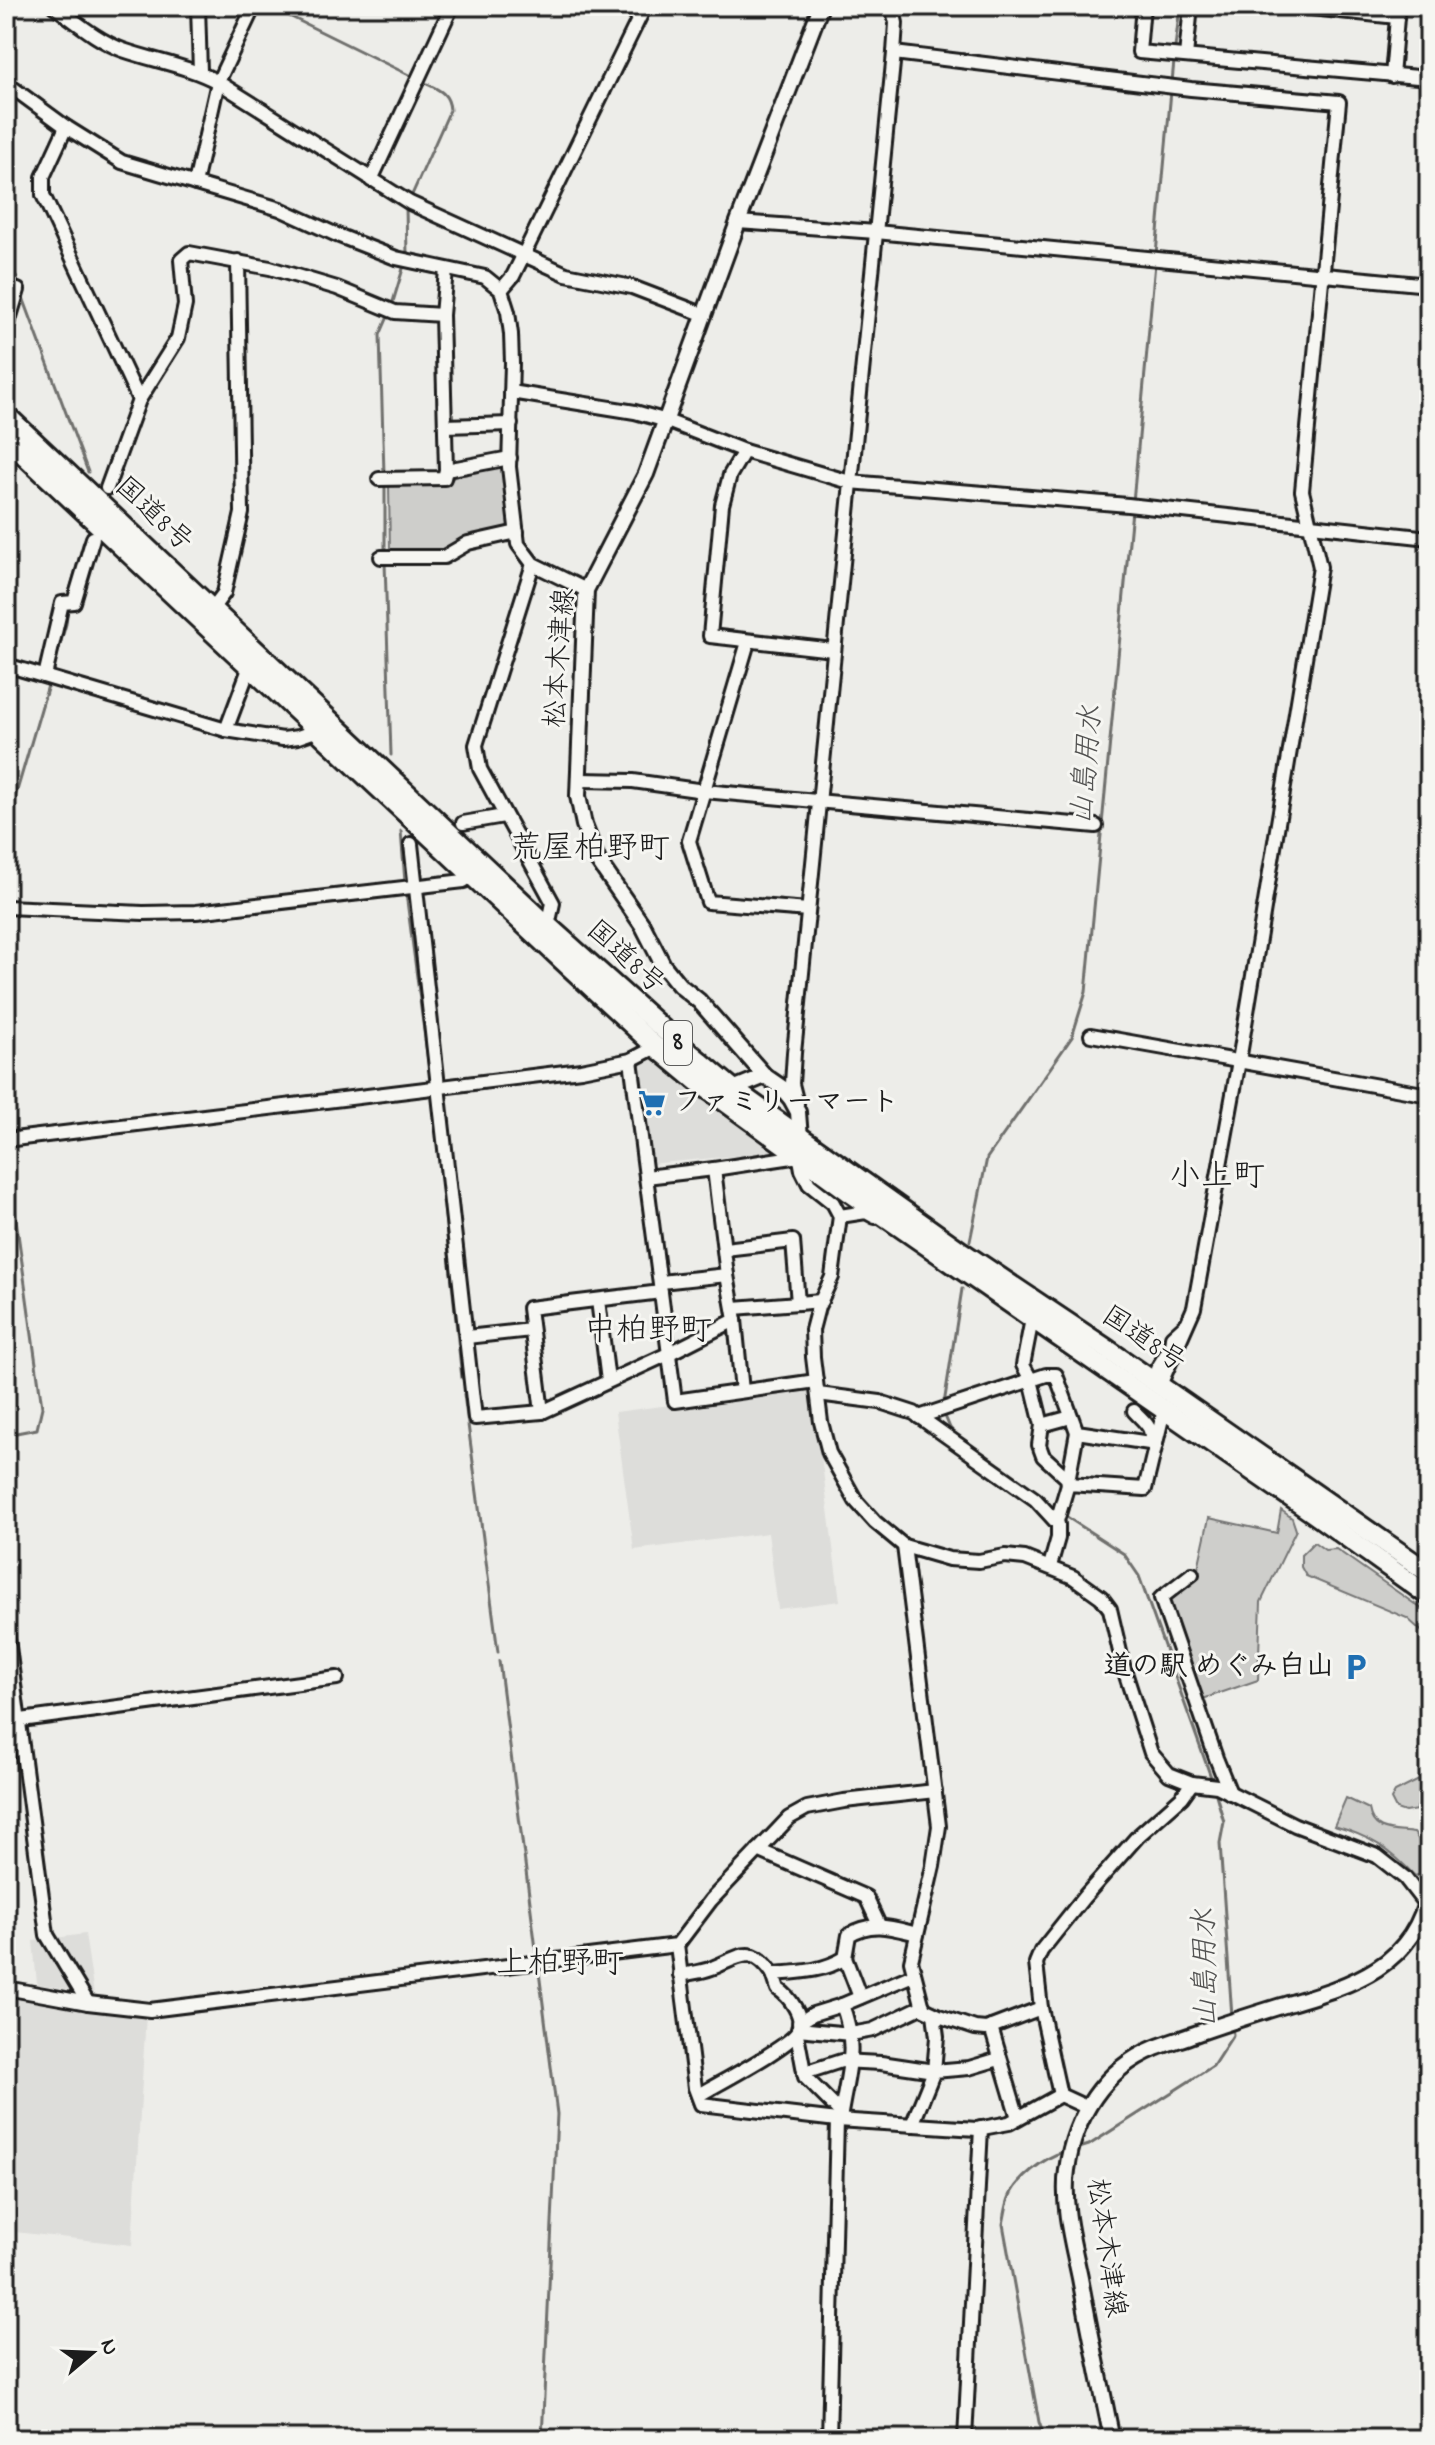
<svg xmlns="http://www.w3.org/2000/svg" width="1435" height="2445" font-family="'Indie Flower','Klee One',sans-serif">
<rect width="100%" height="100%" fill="#edede9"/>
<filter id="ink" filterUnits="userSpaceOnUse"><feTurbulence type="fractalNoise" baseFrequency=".0125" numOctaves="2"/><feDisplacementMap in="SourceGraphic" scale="16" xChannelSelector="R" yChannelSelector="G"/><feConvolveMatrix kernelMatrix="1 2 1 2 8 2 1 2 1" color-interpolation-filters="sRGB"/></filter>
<g filter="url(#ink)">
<!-- built -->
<g fill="#ddddda">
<path d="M656,1055L777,1152L650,1164L639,1065Z"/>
<path d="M812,1387L840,1601L778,1609L768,1533L634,1550L615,1412Z"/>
<path d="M85,1934L94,1994L37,1984L33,1941Z"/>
<path d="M6,1995L146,2015L132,2245L6,2231Z"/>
</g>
<!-- green -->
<g fill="#cececb" stroke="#757574" stroke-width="2">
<path d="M503,466L511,530L447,552L390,553L389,484L450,482L454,477Z"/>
<path d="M1281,1510L1292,1518L1296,1530L1261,1602L1258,1680L1200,1700L1167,1603L1168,1597L1197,1573L1209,1518L1277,1533Z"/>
<path d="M1314,1542L1325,1550L1336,1549L1429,1614V1638L1407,1618L1306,1576L1301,1567V1555Z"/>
<path d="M1429,1769V1792L1417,1806V1810L1405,1812L1396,1809L1391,1799L1395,1792L1427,1776Z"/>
<path d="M1346,1798L1369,1809C1373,1834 1394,1830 1414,1833L1424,1847L1421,1874L1415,1876C1390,1849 1370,1836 1334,1826Z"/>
</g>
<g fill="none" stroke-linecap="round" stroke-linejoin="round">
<!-- stream -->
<g stroke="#6f6f6d" stroke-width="3">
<path d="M276,6L277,10L415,78"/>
<path d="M6,10L8,6"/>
<path d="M1175,48L1180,6"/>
<path d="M1172,82L1174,61"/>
<path d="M411,197L450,110C449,91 436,89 421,81"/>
<path d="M406,207L407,255"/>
<path d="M6,249L19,285"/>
<path d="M1156,254L1171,91"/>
<path d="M21,292L88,472"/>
<path d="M392,305L405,262"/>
<path d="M384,474L380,335L390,312"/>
<path d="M385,485V549"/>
<path d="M1133,502L1155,263"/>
<path d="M385,562L391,755"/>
<path d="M68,597L84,541"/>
<path d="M51,675L66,624L68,605"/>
<path d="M6,828L49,682"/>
<path d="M401,831L405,882"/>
<path d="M406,893L431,1084"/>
<path d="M432,1092L462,1378"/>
<path d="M970,1241L987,1158L1072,1037L1086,992L1132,510"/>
<path d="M464,1394L498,1652"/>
<path d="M944,1404L962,1289"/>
<path d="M945,1416L950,1428L959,1438"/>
<path d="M6,1435L37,1429L42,1407L6,1147"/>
<path d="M1067,1517L1124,1554L1139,1576L1212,1780"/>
<path d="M499,1661L537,1957"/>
<path d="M1215,1791L1224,1822L1220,1843L1232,2017"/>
<path d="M538,1964L557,2114L542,2439"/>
<path d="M1076,2149L1089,2145L1213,2066L1233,2035L1232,2025"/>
<path d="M1045,2439L1039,2422L1003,2224C1005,2216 1006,2206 1009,2198C1015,2180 1046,2156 1064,2152"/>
</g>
<!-- minor casing -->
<g stroke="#1c1c1c" stroke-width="18">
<g id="minor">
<path d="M54,6C75,21 98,41 123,50C155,61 188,66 218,82L410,203L566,274L632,287L705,315"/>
<path d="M198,6L200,72"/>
<path d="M1143,6L1139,52L1429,78"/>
<path d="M1292,6L1397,17"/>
<path d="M894,53L1191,89L1339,102L1302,491L1320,567L1239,1061L1194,1308L1160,1385"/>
<path d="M1186,56L1191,6"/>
<path d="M1392,76L1398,6"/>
<path d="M6,83L66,127L122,162L280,209L337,235L396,258L485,277L501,290L508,312L511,334L512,363L509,467L518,544L533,564L586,590"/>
<path d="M66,127L43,177V195L139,400"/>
<path d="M371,180L452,6"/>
<path d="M195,184L218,82L254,6"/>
<path d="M738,222L876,232L1429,285"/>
<path d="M6,287L18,290L6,330"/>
<path d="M501,290L513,276L523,256L645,6"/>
<path d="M442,315L446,470L510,458"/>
<path d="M511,392L635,412L667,421L744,451L850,482L1128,505L1429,538"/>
<path d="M445,426L511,424"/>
<path d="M744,451L730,475L722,505L710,636L833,650"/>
<path d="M379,479L444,478L446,470"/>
<path d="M107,488L139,400L178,338L185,305L181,260L189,253L270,268L337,288L395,312L442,315L446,270"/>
<path d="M381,557H444L468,543L517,532"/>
<path d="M533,564L476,745L480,769L553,903L548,926"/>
<path d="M212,609L224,593L242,513L238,261"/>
<path d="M748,642L689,841L708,902L808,910"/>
<path d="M6,665L226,730L283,739L298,737L318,730"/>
<path d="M45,676L62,603L74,602L93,538"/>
<path d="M226,730L250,666"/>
<path d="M580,780L633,781L704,791L1096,826"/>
<path d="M463,823L504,816"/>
<path d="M411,844L475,1418L542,1412L668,1354L735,1320L727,1275L714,1169L799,1156"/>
<path d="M6,907L143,913L196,912L464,881L470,873"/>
<path d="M1091,1035L1429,1095"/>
<path d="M631,1060L675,1401L816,1381"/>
<path d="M797,1104L792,1084L794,1053L894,53L896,23L892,6"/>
<path d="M6,1140L581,1070L631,1060L656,1047"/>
<path d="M799,1153L802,1170L809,1184L833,1203L840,1216L832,1277L818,1307L812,1330L813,1357L821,1422L829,1453L856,1501L875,1522L904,1546L949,1559L979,1561L1005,1556L1025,1558L1073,1577L1101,1597L1110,1609L1124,1669L1151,1753L1169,1774L1192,1783L1217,1786L1295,1825L1377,1856L1405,1878L1429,1909"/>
<path d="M646,1177L714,1169"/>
<path d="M840,1216L866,1212L875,1217"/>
<path d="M725,1249L793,1241L798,1303L821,1301"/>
<path d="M661,1282L727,1275"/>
<path d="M598,1300L608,1381"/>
<path d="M734,1308L798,1303"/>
<path d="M1032,1319L1023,1365L1031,1380L1042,1425L1039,1445L1043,1456L1067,1478L1068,1484"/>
<path d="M735,1320L742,1391"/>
<path d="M467,1337L531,1330"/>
<path d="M1157,1369L1171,1346L1172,1337L1185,1325"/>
<path d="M818,1394L880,1402L914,1413L1035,1499L1058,1524V1538L1050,1566"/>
<path d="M1134,1411C1144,1422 1154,1427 1150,1443"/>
<path d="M542,1412L529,1308L661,1292"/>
<path d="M919,1417L1046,1375H1056L1077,1432L1156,1444"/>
<path d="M1042,1425L1071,1417"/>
<path d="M1068,1481L1077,1432"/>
<path d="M1057,1521L1068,1484L1145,1489L1164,1410"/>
<path d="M904,1546L939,1826L933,1866L911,1961L922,2004L924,2009L939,2016L975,2028L986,2029L1041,2008"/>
<path d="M1192,1574L1161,1598L1216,1758L1230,1793"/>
<path d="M6,1624L47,1935L88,2003"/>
<path d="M6,1722L337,1678"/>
<path d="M758,1850L866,1897L879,1925"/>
<path d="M677,1945L695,2088L701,2104L837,2120L977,2129L1009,2123L1060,2095"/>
<path d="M845,1958L860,1997"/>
<path d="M680,1975C691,1973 702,1972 712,1968C740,1957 752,1943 773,1974C798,1972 822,1972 845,1958L849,1935C872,1920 893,1928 917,1934"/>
<path d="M6,1988L88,2003L150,2010L677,1945L711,1900L789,1818L807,1808L844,1801L935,1791"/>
<path d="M799,2023L813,2014L842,2005L913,1975"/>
<path d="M991,2027L1018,2118"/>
<path d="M798,2029L851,2034L873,2030L923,2006"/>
<path d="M797,2034L805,2077L841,2113"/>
<path d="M804,2073L841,2061L881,2063L934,2071L969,2068L999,2059"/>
<path d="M699,2095C717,2084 791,2046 798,2031C805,2017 789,1996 778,1989L773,1974"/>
<path d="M1060,2095L1041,2008L1036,1963L1041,1951L1084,1897L1138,1836L1182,1797L1192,1783"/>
<path d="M1060,2095L1086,2107"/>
<path d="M912,2125L934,2071L937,2037L934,2014"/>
<path d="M829,2439L837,2120L841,2113C848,2071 858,2046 842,2005"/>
<path d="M965,2439L981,2128"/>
</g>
</g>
<!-- major casing -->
<g stroke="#1c1c1c" stroke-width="20">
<g id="major">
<path d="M733,1089L765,1076"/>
<path d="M800,1138L798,1112L791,1099L781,1087L765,1076L699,1001L679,985L663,965L643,926L598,861L584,825L578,796L586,590L646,474L738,222L821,6"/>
<path d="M1112,2439C1101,2385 1090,2332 1080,2278C1073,2244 1062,2205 1067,2170C1074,2117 1104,2069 1155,2048C1168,2043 1181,2039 1195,2034C1223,2024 1252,2015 1281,2006C1348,1986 1414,1969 1429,1890"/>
</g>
</g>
<!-- highway casing -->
<g stroke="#1c1c1c" stroke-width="24">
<g id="highway">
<path d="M6,415L548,926L684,1048L733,1089L962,1252L1107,1349L1429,1573"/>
<path d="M6,438L562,960L656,1047L698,1082L848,1191L1316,1515L1429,1596"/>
</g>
</g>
<!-- minor -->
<use href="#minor" stroke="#f6f6f2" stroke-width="12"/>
<!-- major -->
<use href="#major" stroke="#f6f6f2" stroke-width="14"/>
<!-- highway -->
<use href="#highway" stroke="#f6f6f2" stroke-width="18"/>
</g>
</g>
<!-- icons -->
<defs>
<g id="supermarket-bare" transform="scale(2.16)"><path d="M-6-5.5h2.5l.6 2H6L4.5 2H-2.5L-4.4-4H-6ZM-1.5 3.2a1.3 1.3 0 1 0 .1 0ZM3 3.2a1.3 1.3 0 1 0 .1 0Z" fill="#1f6fb2" stroke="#f6f6f2" stroke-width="2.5" paint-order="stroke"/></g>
<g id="parking-bare" transform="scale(2.16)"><path d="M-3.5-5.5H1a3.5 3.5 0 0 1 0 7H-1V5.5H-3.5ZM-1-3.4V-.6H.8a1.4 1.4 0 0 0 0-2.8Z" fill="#1f6fb2" stroke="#f6f6f2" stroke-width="2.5" paint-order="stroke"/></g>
</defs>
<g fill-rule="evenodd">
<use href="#supermarket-bare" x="652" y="1103"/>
<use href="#parking-bare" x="1356" y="1667"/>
</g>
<g text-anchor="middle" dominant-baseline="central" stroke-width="6" stroke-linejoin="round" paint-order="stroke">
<!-- shield labels -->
<rect fill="#f6f6f2" stroke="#5d5d5c" stroke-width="2" x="664" y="1021" width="28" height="44" rx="6"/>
<g font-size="26" font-weight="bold" fill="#1c1c1c">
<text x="678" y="1043">8</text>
</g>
<!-- street labels -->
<g font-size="28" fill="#1c1c1c" stroke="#f6f6f2">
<text transform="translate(153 515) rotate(43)">国道8号</text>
<text transform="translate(561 658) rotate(-86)">松本木津線</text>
<text transform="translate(625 958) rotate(42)">国道8号</text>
<text transform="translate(1143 1340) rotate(34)">国道8号</text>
<text transform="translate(1105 2248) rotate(82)">松本木津線</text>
</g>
<!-- poi labels -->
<g font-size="28" font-weight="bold" fill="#1c1c1c" stroke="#f6f6f2" text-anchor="start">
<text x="674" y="1103">ファミリーマート</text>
<text x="1334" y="1667" text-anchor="end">道の駅 めぐみ白山</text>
</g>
<!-- water labels -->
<g font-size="30" font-style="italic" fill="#535352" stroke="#f6f6f2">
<text transform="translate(1088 765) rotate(-85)">山島用水</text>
<text transform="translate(1207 1968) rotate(-91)">山島用水</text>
</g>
<!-- quarter labels -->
<g font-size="32" fill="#1c1c1c" stroke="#f6f6f2">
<text x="590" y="849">荒屋柏野町</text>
<text x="1217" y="1177">小上町</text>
<text x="648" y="1331">中柏野町</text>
<text x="560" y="1964">上柏野町</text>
</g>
</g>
<!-- margin -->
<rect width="1435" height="2445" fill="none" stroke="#f6f6f2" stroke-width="32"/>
<rect x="16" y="16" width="1403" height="2413" fill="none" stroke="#1c1c1c" stroke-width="3" filter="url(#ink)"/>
<!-- north arrow -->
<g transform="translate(92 2353) rotate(71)" stroke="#f6f6f2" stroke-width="6" paint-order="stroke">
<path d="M0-6L14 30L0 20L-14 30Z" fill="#1c1c1c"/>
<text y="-12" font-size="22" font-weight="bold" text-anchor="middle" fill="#1c1c1c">N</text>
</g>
</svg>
